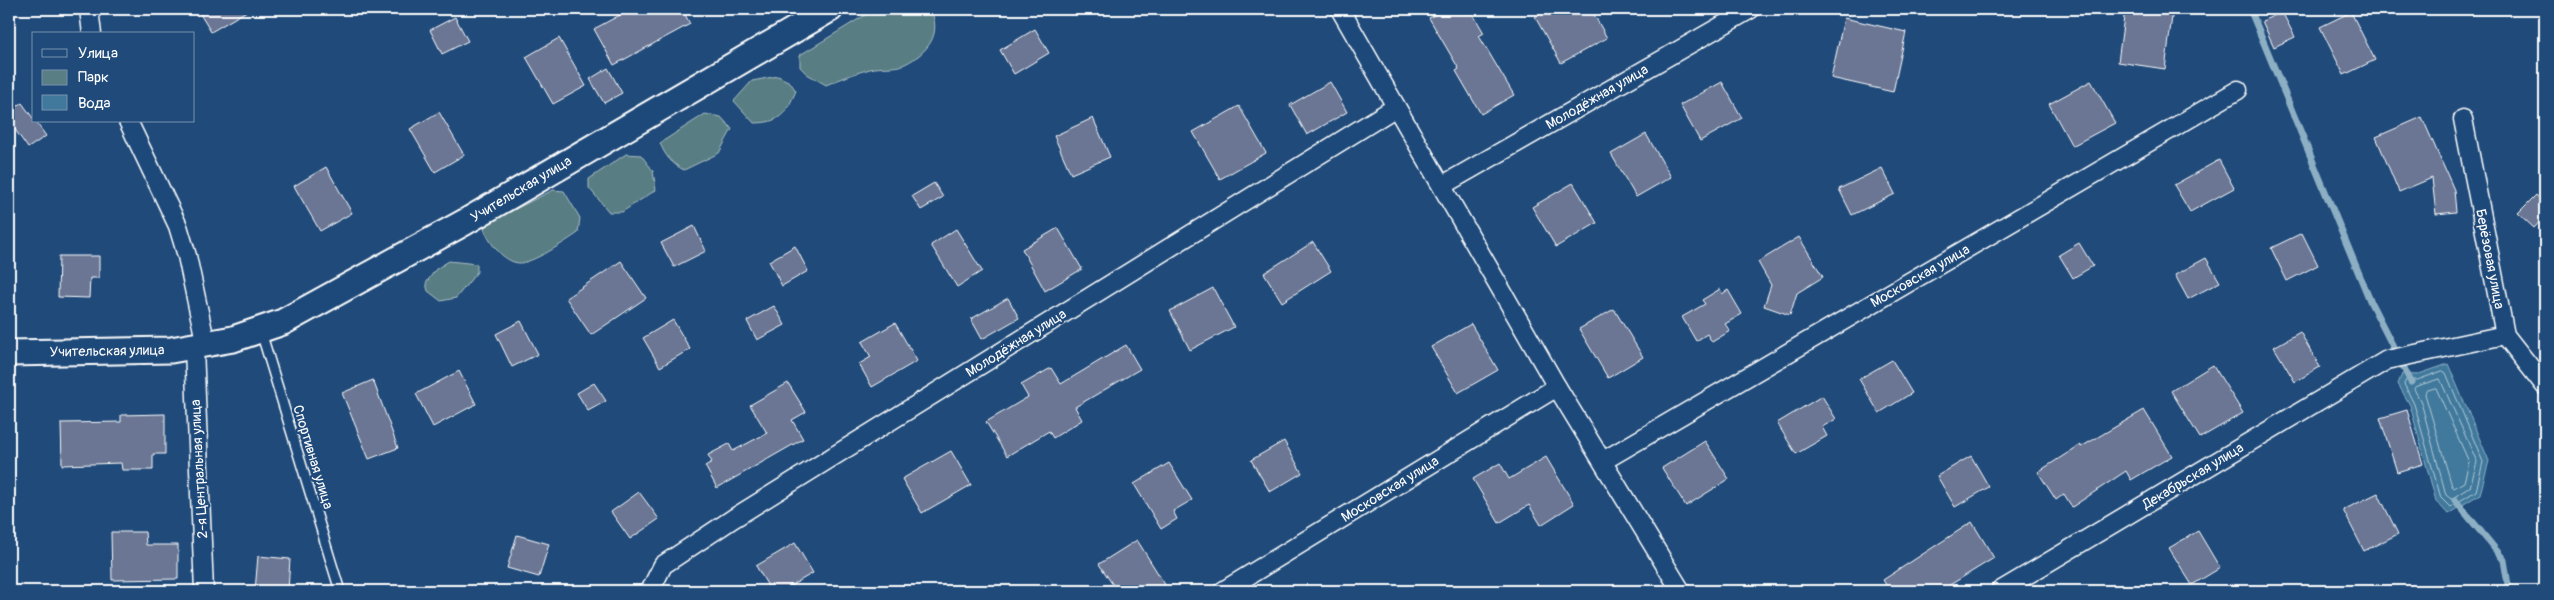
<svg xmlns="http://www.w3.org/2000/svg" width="2554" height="600" font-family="Pangolin,sans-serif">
<rect width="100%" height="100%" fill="#1f4a7a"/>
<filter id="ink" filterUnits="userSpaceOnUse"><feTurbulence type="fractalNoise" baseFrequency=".02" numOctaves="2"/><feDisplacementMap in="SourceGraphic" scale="10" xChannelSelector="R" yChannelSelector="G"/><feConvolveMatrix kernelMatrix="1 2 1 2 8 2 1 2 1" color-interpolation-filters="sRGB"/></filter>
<g filter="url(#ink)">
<!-- green -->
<g fill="#597e84" stroke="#acbec2">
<path d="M875,9H930C943,33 928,53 905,64C895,69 881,66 870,69C855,73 840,79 826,85L807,74L800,67V55Z"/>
<path d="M778,76L790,82L796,91C786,113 781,123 754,123L734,101L752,81Z"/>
<path d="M705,114L721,117L732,129L719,153L684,170C672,164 665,156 660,143Z"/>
<path d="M626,154L641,155L653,171L656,190L622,212H609L589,188V179Z"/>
<path d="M553,190L564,191L580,218L578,233C567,241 531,264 519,263C503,262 489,242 484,229L486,224Z"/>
<path d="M449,261L477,264V272L456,298L441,301L428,291L426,283L436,269Z"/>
</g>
<!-- water -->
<path fill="#41799c" stroke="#8dafc4" d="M2448,364L2489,461L2480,494L2448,514L2436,501L2410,405L2398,384L2402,374L2416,375Z"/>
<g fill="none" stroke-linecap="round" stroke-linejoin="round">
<!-- shore -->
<g stroke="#b3c9d7" stroke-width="1">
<path d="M2443,371L2446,373L2483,462L2476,491L2450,507L2441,498L2414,404L2404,384L2406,380H2417Z"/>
<path d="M2440,379L2477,462L2470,487L2451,499L2446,495L2421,402L2414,389L2415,387Z"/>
<path d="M2436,388L2469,462L2464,482L2454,488L2452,486L2425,394L2426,391Z"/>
</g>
<!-- stream -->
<g stroke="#8dafc4" stroke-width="7">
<path d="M2250,9L2371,303L2411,382"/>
<path d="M2455,500L2504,560L2509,591"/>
</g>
</g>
<!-- building -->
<g fill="#6b7694" stroke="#fff">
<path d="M197,9H250L211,32Z"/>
<path d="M631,9H682L690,24L614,65L594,29Z"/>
<path d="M1445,9H1470L1484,33L1479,36L1514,95L1481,114L1456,71L1459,69L1429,18Z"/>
<path d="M1550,9H1591L1607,38L1561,63L1535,17Z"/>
<path d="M2125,9H2173L2165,69L2118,62Z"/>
<path d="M2282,12L2295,37L2274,47L2262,21Z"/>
<path d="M2351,12L2375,60L2344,75L2320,27Z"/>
<path d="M455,17L468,41L442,54L430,30Z"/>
<path d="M1844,18L1906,32L1893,92L1831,78Z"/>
<path d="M1035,29L1049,53L1014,74L1000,50Z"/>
<path d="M559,38L586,86L553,104L526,57Z"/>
<path d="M608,68L622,93L604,103L590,79Z"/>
<path d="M2091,81L2115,123L2072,146L2049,104Z"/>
<path d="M1330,82L1347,112L1307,135L1290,105Z"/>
<path d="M1722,82L1742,118L1700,141L1680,105Z"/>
<path d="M22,103L46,136L28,148L9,121V112Z"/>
<path d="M1239,106L1266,153L1220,179L1193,132Z"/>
<path d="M439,112L464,155L435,172L410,129Z"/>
<path d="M2422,117L2454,190L2456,212L2436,214L2432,178L2399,192L2376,137Z"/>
<path d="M1093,118L1110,157L1071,174L1054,136Z"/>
<path d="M1646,134L1671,177L1636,197L1611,154Z"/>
<path d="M2219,160L2234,188L2190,212L2174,185Z"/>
<path d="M326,167L352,213L320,231L294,186Z"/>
<path d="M1882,168L1895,194L1852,215L1839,189Z"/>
<path d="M934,183L943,197L921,210L912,196Z"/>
<path d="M1573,183L1597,223L1556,247L1532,207Z"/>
<path d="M2536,195L2545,204V216L2534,228L2518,213Z"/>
<path d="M694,226L706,251L674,267L661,243Z"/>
<path d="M1058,228L1082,269L1045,291L1022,249Z"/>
<path d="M956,229L982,271L957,287L931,245Z"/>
<path d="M2302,233L2318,265L2287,281L2271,248Z"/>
<path d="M1799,237L1823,277L1797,293L1790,315L1764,306L1771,285L1758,262Z"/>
<path d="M1313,242L1331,271L1282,302L1264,273Z"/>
<path d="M2079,243L2093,266L2073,278L2059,255Z"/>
<path d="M795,246L808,271L782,286L769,261Z"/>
<path d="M59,256H99V278H90L89,298L58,297Z"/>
<path d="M2206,258L2220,282L2188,299L2175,275Z"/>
<path d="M621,261L646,298L591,335L566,298Z"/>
<path d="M1213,288L1234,327L1190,350L1170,311Z"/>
<path d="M1720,289L1722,294L1728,290L1742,314L1725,324L1730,331L1712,342L1707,334L1696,341L1682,317L1705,304L1702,300Z"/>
<path d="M1008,298L1019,318L982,339L971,319Z"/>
<path d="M774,306L785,325L757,340L747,321Z"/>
<path d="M1614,309L1643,357L1608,378L1579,329Z"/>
<path d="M673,320L690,349L660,367L643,338Z"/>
<path d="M521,321L538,354L512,367L496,334Z"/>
<path d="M895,323L917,361L872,387L859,364L871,357L862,342Z"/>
<path d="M1471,324L1498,370L1458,393L1431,347Z"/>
<path d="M2300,332L2320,367L2295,382L2274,347Z"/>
<path d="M1126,345L1140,369L1075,407L1082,420L1053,438L1049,431L1007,456L986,422L1028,397L1021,385L1051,368L1061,384Z"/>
<path d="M1892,360L1912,393L1879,413L1859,379Z"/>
<path d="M2213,365L2243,413L2200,438L2171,391Z"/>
<path d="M459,371L476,404L433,427L416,394Z"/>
<path d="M373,380L398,448L369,459L342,393Z"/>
<path d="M594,383L606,401L588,411L577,393Z"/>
<path d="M788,383L806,412L792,420L803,439L717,488L705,466L712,462L708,455L729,444L733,451L767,433L750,405Z"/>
<path d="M1822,396L1836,419L1822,427L1827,436L1796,454L1777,423Z"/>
<path d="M2144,410L2172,456L2131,480L2126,471L2072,507L2064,494L2056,500L2038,472L2080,445L2081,447Z"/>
<path d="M2407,410L2423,464L2397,472L2380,418Z"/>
<path d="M165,414V454H153V470H122L121,463L62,465L61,423L121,422V415Z"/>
<path d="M1284,441L1302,473L1270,492L1251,460Z"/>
<path d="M1705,441L1729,479L1686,506L1662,468Z"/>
<path d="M951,451L971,485L922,513L902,479Z"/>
<path d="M1971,456L1989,487L1955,507L1937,476Z"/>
<path d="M1546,457L1574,504L1541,525L1529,505L1499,523L1473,479L1500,463L1509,479Z"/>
<path d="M1169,463L1192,500L1173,511L1177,519L1161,529L1134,484Z"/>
<path d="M639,492L659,519L630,539L611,512Z"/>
<path d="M2378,493L2398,534L2364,551L2343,510Z"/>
<path d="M1972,522L1994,558L1940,591H1890L1883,580Z"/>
<path d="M2198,531L2220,568L2192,585L2169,548Z"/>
<path d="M111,532H145L146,545H178V579L112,580Z"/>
<path d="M517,535L549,544L539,577L507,568Z"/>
<path d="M1137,540L1169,591H1136L1132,585L1122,591H1117L1099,564Z"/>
<path d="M795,543L813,573L782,591H771L756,566Z"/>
<path d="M258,556L290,559L288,591H255Z"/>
</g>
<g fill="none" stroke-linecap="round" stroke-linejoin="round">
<!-- lane casing -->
<g stroke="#fff" stroke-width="12">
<path id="lane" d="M261,332L340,591"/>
</g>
<!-- street casing -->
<g stroke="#fff" stroke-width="21">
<g id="street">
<path d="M89,9L92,34"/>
<path d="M1340,9L1557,387L1681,591"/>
<path d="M2463,119L2505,335L2545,386"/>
<path d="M128,121L178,226L187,256L206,345"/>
<path d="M1443,185L1751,9"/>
<path d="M194,348L204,591"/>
<path d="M1603,461L2238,90"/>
<path d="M650,591L663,565L734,518L1396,107"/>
<path d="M1223,591L1557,387"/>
<path d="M2000,591L2387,360L2505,335"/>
</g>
</g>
<!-- secondary casing -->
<g stroke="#fff" stroke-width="29">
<path id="secondary" d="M9,353L171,350L233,339L283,322L465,222L830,9"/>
</g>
<!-- lane -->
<use href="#lane" stroke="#1f4a7a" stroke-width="9"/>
<!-- street -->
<use href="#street" stroke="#1f4a7a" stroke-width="18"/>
<!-- secondary -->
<use href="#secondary" stroke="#1f4a7a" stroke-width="25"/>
</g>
</g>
<g text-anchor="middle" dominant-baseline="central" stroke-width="4.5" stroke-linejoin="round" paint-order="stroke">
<!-- street labels -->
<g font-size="14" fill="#fff" stroke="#1f4a7a">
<text transform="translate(1597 97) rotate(-30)">Молодёжная улица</text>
<text transform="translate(521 189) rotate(-31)">Учительская улица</text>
<text transform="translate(2490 259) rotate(79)">Берёзовая улица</text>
<text transform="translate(1920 276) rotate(-30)">Московская улица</text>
<text transform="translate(1016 343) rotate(-32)">Молодёжная улица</text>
<text transform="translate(107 351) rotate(-1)">Учительская улица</text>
<text transform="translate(313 457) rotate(73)">Спортивная улица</text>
<text transform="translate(199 469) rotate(-93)">2-я Центральная улица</text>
<text transform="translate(2193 476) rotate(-31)">Декабрьская улица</text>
<text transform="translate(1390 489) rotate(-32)">Московская улица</text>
</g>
</g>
<!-- margin -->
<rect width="2554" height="600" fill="none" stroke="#1f4a7a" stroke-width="30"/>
<rect x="15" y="15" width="2524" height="570" fill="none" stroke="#fff" stroke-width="2" filter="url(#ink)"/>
<!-- legend -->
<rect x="32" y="32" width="162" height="90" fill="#1f4a7a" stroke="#7992af"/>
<rect x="42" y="49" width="25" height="8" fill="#1f4a7a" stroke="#7992af"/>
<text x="78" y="58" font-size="15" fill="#ffffff">Улица</text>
<rect x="42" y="70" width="25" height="15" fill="#597e84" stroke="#7992af"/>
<text x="78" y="82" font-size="15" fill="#ffffff">Парк</text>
<rect x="42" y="95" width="25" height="15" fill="#41799c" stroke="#7992af"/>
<text x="78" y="108" font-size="15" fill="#ffffff">Вода</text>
</svg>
